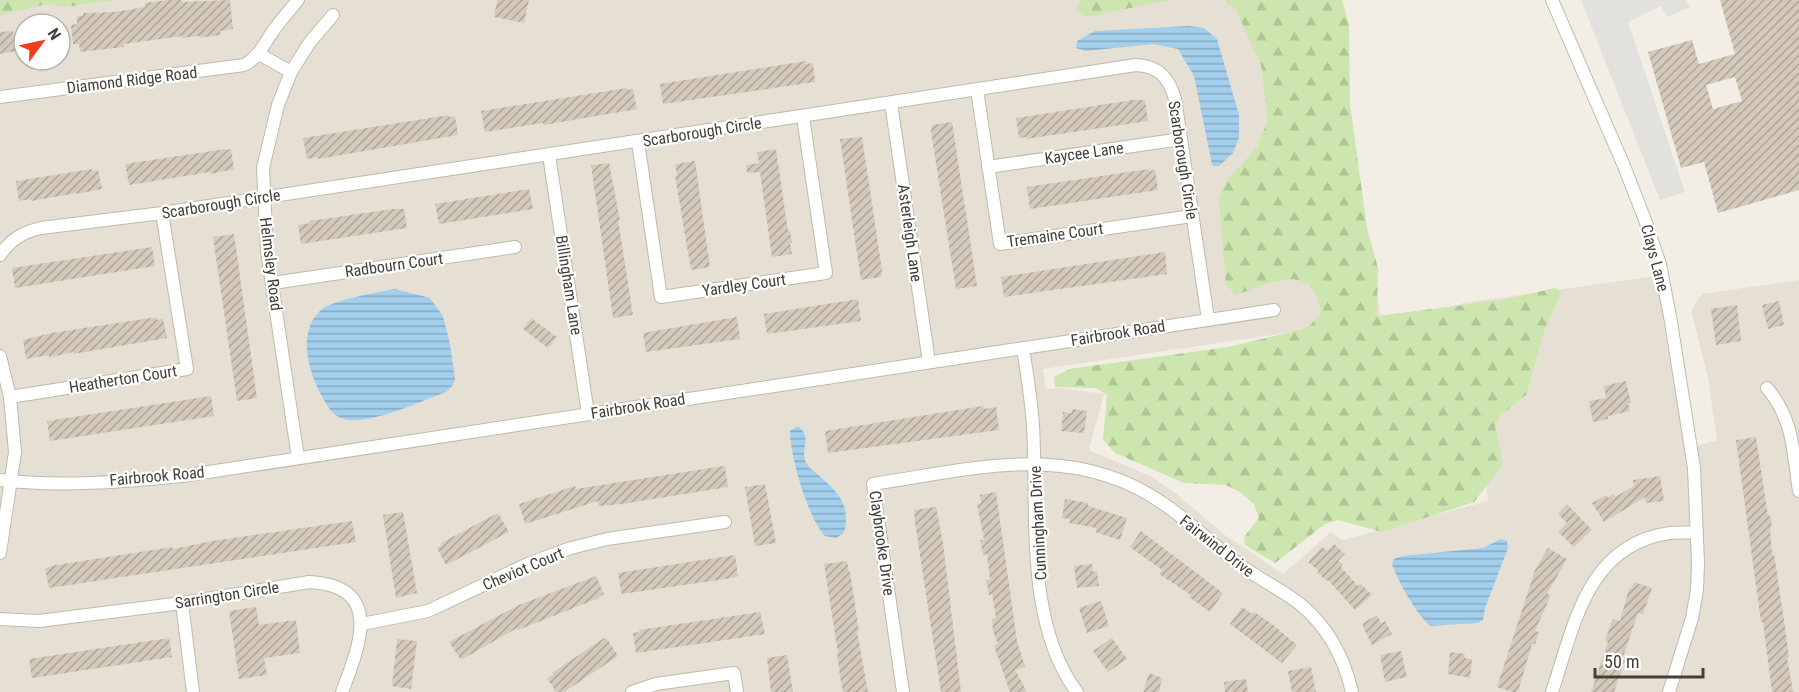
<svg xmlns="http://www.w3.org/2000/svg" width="1799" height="692" font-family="'Roboto Condensed',sans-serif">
<defs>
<pattern id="forest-firs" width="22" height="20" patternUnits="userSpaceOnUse" patternTransform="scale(1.5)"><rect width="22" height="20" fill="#cde5af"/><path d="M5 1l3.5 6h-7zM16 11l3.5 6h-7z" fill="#b1c697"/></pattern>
<pattern id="water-rules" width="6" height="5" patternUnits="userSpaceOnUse" patternTransform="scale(1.5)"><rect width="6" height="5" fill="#a3cfed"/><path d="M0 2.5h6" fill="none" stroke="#86a9c1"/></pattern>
<pattern id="building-hatch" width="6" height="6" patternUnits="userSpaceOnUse" patternTransform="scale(1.5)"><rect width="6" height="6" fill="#d3cabb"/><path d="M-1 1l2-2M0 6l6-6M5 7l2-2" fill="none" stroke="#ada599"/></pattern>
</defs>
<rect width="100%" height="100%" fill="#f2eee5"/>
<!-- residential -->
<path fill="#e6e0d4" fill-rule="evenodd" d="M0,0H1327L1381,319L1043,369L1046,389L1061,388L1104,394L1089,450L1150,476L1174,492L1225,535L1283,574L1331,532L1342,540L1488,501L1462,303L1657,276L1667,325L1685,449L1717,440L1708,378L1691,310L1702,294L1799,280V692H0ZM24,24H60V60H24Z"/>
<!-- forest -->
<g fill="url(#forest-firs)">
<path d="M4,0H116L65,7L47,4L0,15V1Z"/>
<path d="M1080,0H1170L1086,17L1076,10Z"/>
<path d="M1225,0H1342L1349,25L1350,104L1367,228L1378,268L1377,316L1502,300L1555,288L1561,292L1544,332L1526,395L1501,415L1495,426L1503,464L1474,502L1382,532L1338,520L1325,524L1275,563L1245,545L1244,537L1259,518L1254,504L1240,492L1226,485L1184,483L1115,453L1103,440L1107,395L1096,388L1055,387L1054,377L1069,369L1228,347L1307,328L1321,314C1315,259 1270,283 1236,295L1226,285L1219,198L1225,183L1257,147L1268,120L1261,65L1235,8Z"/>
</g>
<!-- parking -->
<path fill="#e3e1dd" d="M1581,0H1686L1690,7L1667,17L1661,6L1628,22L1685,192L1660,200Z"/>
<!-- water -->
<g fill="url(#water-rules)">
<path d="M1189,26L1204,28L1217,39L1239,115V138L1233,153L1219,166H1214L1212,164L1194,76L1178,49L1153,44L1086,51L1076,48L1077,41L1095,31Z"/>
<path d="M395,289L430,298L443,316L450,344L455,379L453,385L446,392C421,401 365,428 341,418C333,415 327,406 323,398C309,374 296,332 321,310C332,300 379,292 395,289Z"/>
<path d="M798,426C814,438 798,451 807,464C809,468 814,471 817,474C833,488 846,498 846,519C846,530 845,533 836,538L825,536C808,518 790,456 790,431Z"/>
<path d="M1501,539L1507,541L1508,548L1485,608L1483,620L1478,623L1430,626C1415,612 1399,583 1392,564L1394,559L1402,556L1483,548Z"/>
</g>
<!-- building -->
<g fill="url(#building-hatch)" fill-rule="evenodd">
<path d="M168,0H181L182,2L230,0L233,29L220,31V35L199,38V36L182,38V36L124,44V47L80,52L79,44H73L71,25L77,24V16H83V13L115,12L145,7V3Z"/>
<path d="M497,0H529L524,23L494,17Z"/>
<path d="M1720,0H1799V190L1718,213L1704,162L1681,168L1648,52L1692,40L1699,64L1735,54ZM1735,77L1742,101L1713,109L1706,85Z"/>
<path d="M13,31L16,51L0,54V32Z"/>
<path d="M806,61V64L813,63L815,82L663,104L660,84Z"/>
<path d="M627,88V90L633,89L637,109L544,125L543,123L485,132L481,111Z"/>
<path d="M1133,100H1145L1148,121L1026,139V137L1019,138L1016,118Z"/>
<path d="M449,115V117L455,116L458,135L318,159V157L307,159L303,138Z"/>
<path d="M952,122L977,286L956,289L931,132L932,125Z"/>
<path d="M862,137L882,270L881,277L861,280L840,139Z"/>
<path d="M225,149V150L231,149L234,169L211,174L210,172L129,185L125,164Z"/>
<path d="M776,149L788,231H790L792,243H790L792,254L772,257L760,172L747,173L746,165L759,163L757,152Z"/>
<path d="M695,161L710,267L691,270L675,176H677L675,164Z"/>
<path d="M609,163L620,220H618L633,315L613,318L591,165Z"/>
<path d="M92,169V171L98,170L102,189L77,194V193L31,201V199L19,201L16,181Z"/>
<path d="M1149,169V171L1155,170L1158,190L1030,209L1027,187Z"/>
<path d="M529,189L533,209L439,224L435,204Z"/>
<path d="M392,209H404L407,228L301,244L298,225L310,223V221Z"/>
<path d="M234,234L257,398L237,401L213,237Z"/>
<path d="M152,247L155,266L15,288L12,268Z"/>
<path d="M1165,252L1167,274L1004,297L1001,277Z"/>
<path d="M858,299L861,321L767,334L764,314Z"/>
<path d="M1779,301L1784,325L1768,329L1762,305Z"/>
<path d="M1737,305L1741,341L1716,345L1711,309Z"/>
<path d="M157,317V320L163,319L167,338L73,354V352L49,358V355L26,359L23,340L51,333Z"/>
<path d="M737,317L740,339L646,352L643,333Z"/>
<path d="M531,318L557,337L548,348L523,329Z"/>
<path d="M1626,381L1631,403H1628L1630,411L1608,416V419L1593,422L1589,401L1606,398L1604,386Z"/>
<path d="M211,396L214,416L50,441L47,421Z"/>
<path d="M983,406L984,409L996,407L999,430L828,453L825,431Z"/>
<path d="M1072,409L1087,411L1084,433L1061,431L1063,412L1072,413Z"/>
<path d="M1756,437L1768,516L1770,515L1772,527H1770L1772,555L1774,554L1784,620L1789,658H1787L1793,692H1772L1763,622H1761L1736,440Z"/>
<path d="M723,466L725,467L728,487L622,504L598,506V501L525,524L519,504L575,486L576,489Z"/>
<path d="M1660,476L1664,501L1646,503L1645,497L1604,522L1592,503L1606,495L1608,498L1614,494L1615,497L1634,486L1633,480Z"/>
<path d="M765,484L776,543L755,546L745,487Z"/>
<path d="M996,492L1017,641L1025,667L1015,670L1027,692H1010L994,646L998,644L993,631L992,619L996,618L992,594L989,595L986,580H990L987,554L983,555L980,540H984L977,504L981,503L980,495Z"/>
<path d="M1065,499L1088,503V506L1127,518L1120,540L1095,532L1097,528L1069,523L1070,519L1062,518Z"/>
<path d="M1567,504L1592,530L1574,547L1558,532L1567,523L1558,514Z"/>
<path d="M936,507L943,543L961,692H941L915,523L914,510Z"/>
<path d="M403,512L417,593L396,598L383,515Z"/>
<path d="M498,513L509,532L446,565L437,548L442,545L441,543Z"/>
<path d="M352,521L356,542L49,588L45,568L51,567L50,566L172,547L173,549L212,541Z"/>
<path d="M1141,531L1223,593L1210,612L1189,597L1191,595L1159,574L1162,570L1130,547Z"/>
<path d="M1334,544L1345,554L1338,561L1343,564L1341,567L1358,586L1361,584L1372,595L1355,610L1328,580L1327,581L1317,572L1319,571L1308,562L1322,547L1327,551Z"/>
<path d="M1548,548L1567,559L1547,594L1551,595L1535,631L1539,632L1535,644H1532L1518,692H1512L1497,687L1535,570Z"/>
<path d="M735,555L738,576L732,578L622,594L621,592L618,573Z"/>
<path d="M847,561L849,572H850L859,631H857L868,692H843L840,676L837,654L838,653L824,564Z"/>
<path d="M1092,564L1093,572L1097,571L1099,586L1077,588L1074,566Z"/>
<path d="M596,576L604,594L598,597L599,598L518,630L517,628L461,660L449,642L519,605Z"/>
<path d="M1634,582L1652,588L1643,614L1638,613L1622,660L1625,661L1614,692H1591L1608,642L1605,641L1610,626L1613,619L1620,621L1629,588L1631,589Z"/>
<path d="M1101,601L1109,626L1087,633L1079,608Z"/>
<path d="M256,607L259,625L296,620L300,653L264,658L267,675L239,679L229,611Z"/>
<path d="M1242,607L1252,614L1254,612L1272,624L1297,645L1282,663L1230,624Z"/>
<path d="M760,612L765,634L636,653L633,633L640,632L639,630Z"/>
<path d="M1377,615L1381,623L1385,621L1392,634L1372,645L1363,627V623Z"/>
<path d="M169,638L172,657L32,678L29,659Z"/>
<path d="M604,638L607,639L618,656L564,692H556L547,678L553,675L552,673Z"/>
<path d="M1112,638L1127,659L1108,672L1093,651Z"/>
<path d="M397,639L417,641L411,689L392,686Z"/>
<path d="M1401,651L1407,677L1385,682L1380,655Z"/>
<path d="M1450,652L1465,654L1464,658L1472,659L1470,678L1448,674Z"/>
<path d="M787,655L793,692H771L767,658Z"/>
<path d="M1311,667L1316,692H1292L1288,671Z"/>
<path d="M1149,673L1162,678L1159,692H1143Z"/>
<path d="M1246,679L1248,692H1225L1224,682Z"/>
</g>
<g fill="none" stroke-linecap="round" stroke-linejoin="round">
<!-- minor casing -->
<g stroke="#c0b9ab" stroke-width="14">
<g id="minor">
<path d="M1552,0L1624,166L1645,220L1660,264L1671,322L1694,468L1698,563L1697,590L1692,618L1669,692"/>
<path d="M259,54L291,72"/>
<path d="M977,90L1000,244L1192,216"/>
<path d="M0,97L244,65C258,58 263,46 271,34C279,22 289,11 298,0"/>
<path d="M891,103L929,362"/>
<path d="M638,142L661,297L826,273L803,117"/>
<path d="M549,155L588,414"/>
<path d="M988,167L1181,139"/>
<path d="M0,255C11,239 23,232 41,228L162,213L1136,65C1159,66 1169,78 1175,99L1208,319"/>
<path d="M273,283L515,247"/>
<path d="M1023,348C1027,373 1031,399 1033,425C1038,508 1024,622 1077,692"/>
<path d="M0,356L10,397L15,452L0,553"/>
<path d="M1767,388C1794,420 1793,452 1799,491"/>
<path d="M10,397L187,369L162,213"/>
<path d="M298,458L267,251L263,168L278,105L291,72L310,42L333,15"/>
<path d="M0,480C59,487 123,482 182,476L1274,310"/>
<path d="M182,603L193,692"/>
<path d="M0,619L39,621L182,603L309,582C384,586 360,645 342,692"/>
<path d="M362,624L428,611L530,563L571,548L607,539L725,522"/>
<path d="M632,692L656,684L734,673L737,692"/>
<path d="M903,692L873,484C973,469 1073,440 1164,504C1193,524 1217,549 1246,569C1263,581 1283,591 1300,604C1328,627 1344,657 1352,692"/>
<path d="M1552,692C1574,626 1587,544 1670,533C1679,532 1688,533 1697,532"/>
</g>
</g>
<!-- minor -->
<use href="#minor" stroke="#fff" stroke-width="12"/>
</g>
<g text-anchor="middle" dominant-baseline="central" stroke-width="4.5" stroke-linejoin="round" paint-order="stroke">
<!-- street labels -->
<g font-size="16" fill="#443e35" stroke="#fff">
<text transform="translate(132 80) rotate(-7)">Diamond Ridge Road</text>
<text transform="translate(702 132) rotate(-9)">Scarborough Circle</text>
<text transform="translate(1084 153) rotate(-8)">Kaycee Lane</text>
<text transform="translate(1183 160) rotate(81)">Scarborough Circle</text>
<text transform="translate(221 204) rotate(-9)">Scarborough Circle</text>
<text transform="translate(910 233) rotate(82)">Asterleigh Lane</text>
<text transform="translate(1055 235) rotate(-8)">Tremaine Court</text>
<text transform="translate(1655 258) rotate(75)">Clays Lane</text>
<text transform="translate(271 264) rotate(83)">Helmsley Road</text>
<text transform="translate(394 265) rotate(-8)">Radbourn Court</text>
<text transform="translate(569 285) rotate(81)">Billingham Lane</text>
<text transform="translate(744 285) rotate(-8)">Yardley Court</text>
<text transform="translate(1118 333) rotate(-9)">Fairbrook Road</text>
<text transform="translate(123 379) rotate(-9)">Heatherton Court</text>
<text transform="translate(638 406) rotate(-9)">Fairbrook Road</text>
<text transform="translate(157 476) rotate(-5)">Fairbrook Road</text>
<text transform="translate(1038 523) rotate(-93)">Cunningham Drive</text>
<text transform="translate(882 543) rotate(82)">Claybrooke Drive</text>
<text transform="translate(1217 546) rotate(38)">Fairwind Drive</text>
<text transform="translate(523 569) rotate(-23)">Cheviot Court</text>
<text transform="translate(227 595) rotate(-9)">Sarrington Circle</text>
</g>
</g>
<!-- north arrow -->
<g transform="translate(42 42) rotate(57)"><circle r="28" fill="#ffffff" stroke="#b4b2ae" stroke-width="1.5"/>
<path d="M0-4.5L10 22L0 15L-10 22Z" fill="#f23d1d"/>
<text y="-9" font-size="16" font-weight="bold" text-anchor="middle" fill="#443e35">N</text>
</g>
<!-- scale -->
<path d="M1595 668v9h108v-9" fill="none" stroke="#443e35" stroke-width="3"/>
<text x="1604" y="668" font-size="18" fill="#443e35" stroke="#ffffff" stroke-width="4.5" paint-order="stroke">50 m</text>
</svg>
